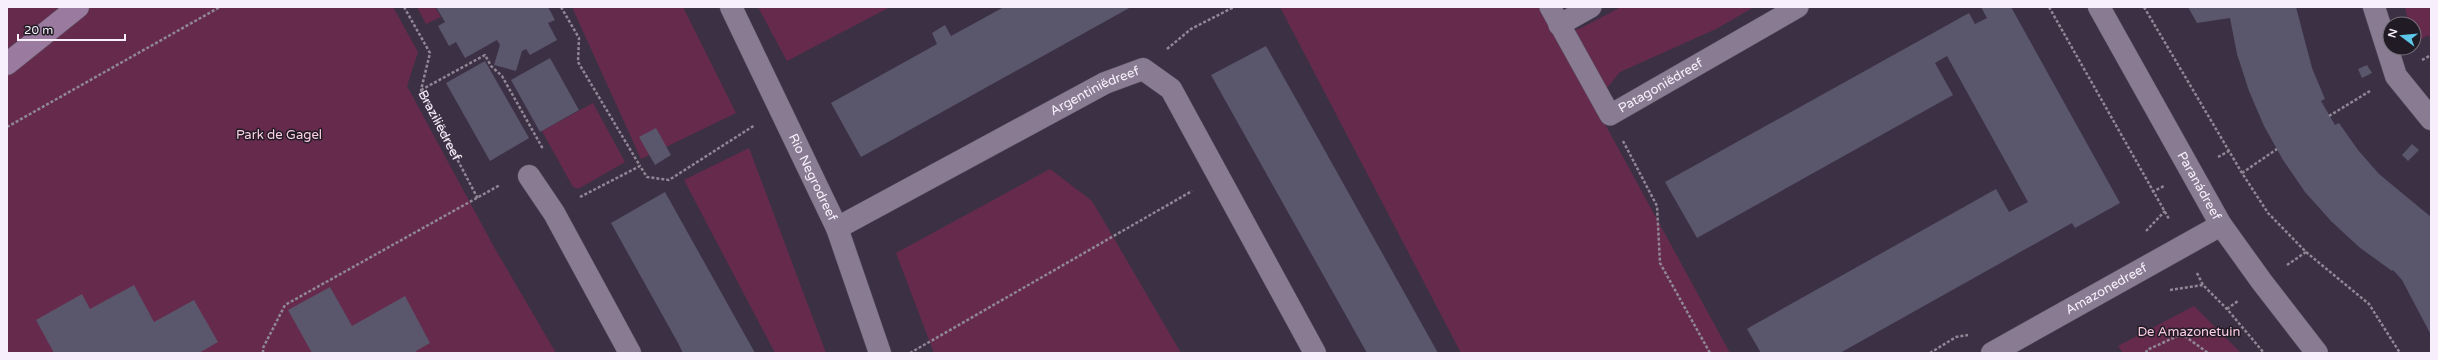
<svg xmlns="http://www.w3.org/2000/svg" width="2438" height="360" font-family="'Varela Round',sans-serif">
<rect width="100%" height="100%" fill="#3c3144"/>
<!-- green -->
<g fill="#662b4c">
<path d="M7,7H393L418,52L407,86L494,247L556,353H7Z"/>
<path d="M417,7H435L441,17L426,24Z"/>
<path d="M572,7H683L736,113L641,159Z"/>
<path d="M758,7H890L787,61Z"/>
<path d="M1280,7H1543L1558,35L1581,28L1621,7H1754L1716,29L1620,72L1594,104L1730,353H1461Z"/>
<path d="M2405,7H2429L2431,11V39L2428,35L2417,42L2414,36V24H2409Z"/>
<path d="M593,103L625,162L578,189L573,187L542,131Z"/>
<path d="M749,148L826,353H775L684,180Z"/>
<path d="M1050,169L1092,201L1181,353H934L896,253Z"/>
<path d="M2194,306L2241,353H2123L2118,346Z"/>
</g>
<!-- building -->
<g fill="#5a566c">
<path d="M436,7H548L555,20L548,23L557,40L530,55L526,49L522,51L516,71L494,65L500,45L497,40L465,58L456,42L449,46L438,26L445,22Z"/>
<path d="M1004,7H1131L861,157L831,103L937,44L932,33L945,25L951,36Z"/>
<path d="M1981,7H2011L2120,203L2075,228L2072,223L1840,353H1761L1747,329L1750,327L1996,189L2009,212L2028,202L1947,56L1935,63L1953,95L1697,238L1665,182L1969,13L1975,24L1987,18Z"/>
<path d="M2188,7H2296L2312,68L2325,99L2321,101L2335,125L2339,123L2358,150L2379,174L2431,217V335L2402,280L2393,270L2392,271L2359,247L2331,221L2305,192L2283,160L2264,126L2249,91L2237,54L2230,18L2197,23Z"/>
<path d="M1266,46L1305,115L1438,353H1367L1211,75Z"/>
<path d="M550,58L579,110L540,132L511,80Z"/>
<path d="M485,61L529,138L490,161L446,83Z"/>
<path d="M2367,65L2372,73L2362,78L2358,69Z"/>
<path d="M656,128L671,155L655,165L639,137Z"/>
<path d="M2412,144L2419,150L2408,161L2402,155Z"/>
<path d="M665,192L755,353H683L678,343L611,223Z"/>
<path d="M134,285L154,322L194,300L218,342L199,353H54L36,320L82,294L90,309Z"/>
<path d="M330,287L352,326L405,296L430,343L416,351L417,353H312L288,310Z"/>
</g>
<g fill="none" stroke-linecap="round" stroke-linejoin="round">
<!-- lane casing -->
<g stroke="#5a5061" stroke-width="22">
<g id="lane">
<path id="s2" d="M1550,7L1610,115L1798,7"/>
<path d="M1559,25L1591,7"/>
</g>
</g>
<!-- street casing -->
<g stroke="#5a5061" stroke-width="23">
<g id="street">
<path id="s3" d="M731,7L837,228L880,353"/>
<path id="s4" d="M2099,7L2221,225L2262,282L2317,353"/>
<path d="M2374,7L2396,76L2431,119"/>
<path d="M529,176L554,213L630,353"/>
<path id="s5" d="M837,228L1105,83L1143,69L1171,89L1315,353"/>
<path id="s6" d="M1992,353L2221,225"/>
</g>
</g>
<!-- secondary casing -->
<g stroke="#5a5061" stroke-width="23">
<path id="secondary" d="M7,64L78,7"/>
</g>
<!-- path -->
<g stroke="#908796" stroke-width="2.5" stroke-dasharray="3 2" stroke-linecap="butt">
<path id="s1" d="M404,7L430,53L421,90L478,199"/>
<path d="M561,7L579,38L578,62L640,166"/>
<path d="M2049,7L2169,219"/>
<path d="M2144,7L2242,173L2268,213L2306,252L2369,304L2400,353"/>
<path d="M1167,49L1191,29L1234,7"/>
<path d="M2422,60L2431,55"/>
<path d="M421,90L485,55L491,66L502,76L543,149"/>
<path d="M2329,116L2370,91"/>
<path d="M7,127L220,7"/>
<path d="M1623,141L1657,206L1660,263L1710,353"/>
<path d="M2218,157L2229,151"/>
<path d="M2242,173L2277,149"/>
<path d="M2152,192L2164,186"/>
<path d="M580,197L640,166L647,177L669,180L755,125"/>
<path d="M2146,231L2165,211"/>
<path d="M2287,265L2306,252"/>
<path d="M2197,273L2203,285L2227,309L2264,353"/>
<path d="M2170,290L2203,285"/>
<path d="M2227,309L2238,301"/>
<path d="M263,353V348L285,305L500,185"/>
<path d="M910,353L1192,191"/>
<path d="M1930,353L1956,337L1968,335"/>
<path d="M2146,353L2147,350L2182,334L2208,353"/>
</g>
<!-- lane -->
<use href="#lane" stroke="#897c92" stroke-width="21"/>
<!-- street -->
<use href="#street" stroke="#897c92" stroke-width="22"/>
<!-- secondary -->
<use href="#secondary" stroke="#9a7a9e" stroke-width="22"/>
</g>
<g text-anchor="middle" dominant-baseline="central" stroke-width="3" stroke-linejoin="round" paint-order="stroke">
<!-- street labels -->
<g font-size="13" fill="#f7f0fc" stroke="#201b24">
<text stroke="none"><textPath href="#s2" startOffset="182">Patagoniëdreef</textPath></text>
<text stroke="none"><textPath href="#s5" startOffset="292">Argentiniëdreef</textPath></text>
<text stroke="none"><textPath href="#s1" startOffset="131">Braziliëdreef</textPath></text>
<text stroke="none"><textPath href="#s3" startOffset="189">Rio Negrodreef</textPath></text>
<text stroke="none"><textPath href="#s4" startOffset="205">Paranádreef</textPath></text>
<text stroke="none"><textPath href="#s6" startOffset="131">Amazonedreef</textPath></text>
</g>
<!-- park labels -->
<g font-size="13" fill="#fdcfe4" stroke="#201b24">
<text x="279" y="135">Park de Gagel</text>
<text x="2189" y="332">De Amazonetuin</text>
</g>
</g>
<!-- border -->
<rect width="2438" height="360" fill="none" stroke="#f7f0fc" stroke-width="16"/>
<!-- north arrow -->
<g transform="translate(2402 36) rotate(286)"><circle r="19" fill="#201b24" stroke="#76707a"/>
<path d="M0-3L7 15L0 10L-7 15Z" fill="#5cc7e8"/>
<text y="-6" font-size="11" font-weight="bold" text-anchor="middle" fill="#f7f0fc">N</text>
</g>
<!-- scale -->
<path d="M18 34v6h107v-6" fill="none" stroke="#f7f0fc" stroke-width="2"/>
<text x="24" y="34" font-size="12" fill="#f7f0fc" stroke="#201b24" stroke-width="3" paint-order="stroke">20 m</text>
</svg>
